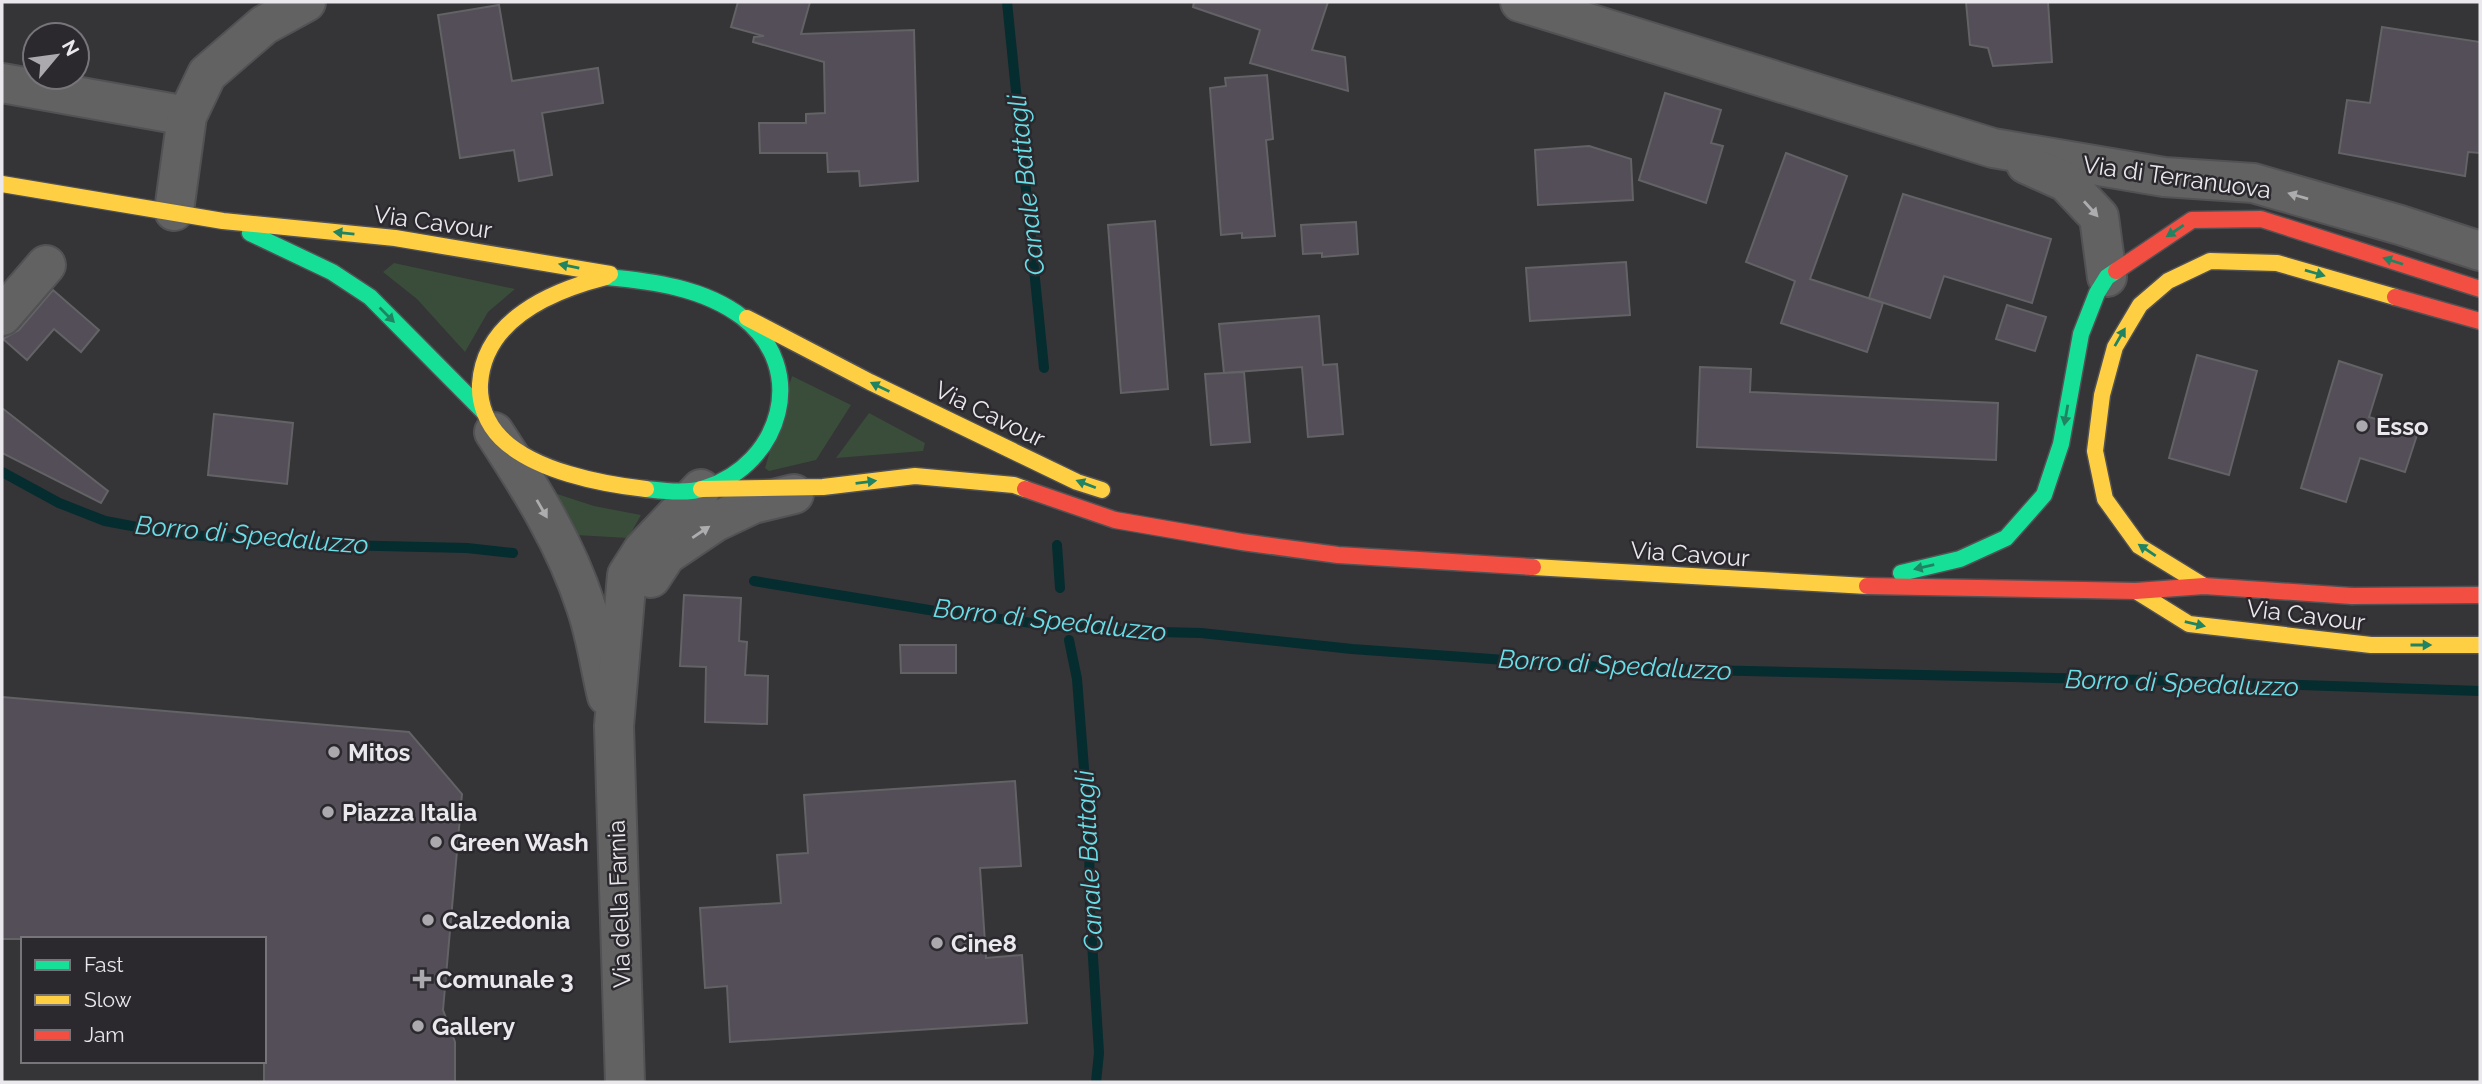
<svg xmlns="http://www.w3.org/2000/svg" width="2482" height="1084" font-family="Raleway,sans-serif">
<rect width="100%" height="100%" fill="#353437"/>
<!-- green -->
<g fill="#394d3a">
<path d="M394,263L515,289L488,312L465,352L417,299L383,272Z"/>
<path d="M792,376L851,405L816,460L769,471L765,468Z"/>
<path d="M869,413L925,443L923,451L836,458Z"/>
<path d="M551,492L594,506L641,515L628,538L576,535Z"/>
</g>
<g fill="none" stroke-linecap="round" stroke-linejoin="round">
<!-- stream -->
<g stroke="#052c2f" stroke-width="10">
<path d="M1007,2L1044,368"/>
<path d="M2,472L59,503L105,521L175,534L339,545L467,548L513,553"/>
<path d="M1057,545L1060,588"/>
<path d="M754,581L935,611L1040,624L1120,631L1201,633L1352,649L1615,668L2146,680L2480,691"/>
<path d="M1069,640L1077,679L1089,833L1090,910L1099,1053L1096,1082"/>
</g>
</g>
<!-- building -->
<g fill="#534e58" stroke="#636265" stroke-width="2">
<path d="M738,2H810L801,34L914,30L918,181L860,186L859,171L828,172L827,153H760L759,123H806V114L825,113L824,62L753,42L754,37L764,36L731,27Z"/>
<path d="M1194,2H1328L1312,50L1345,57L1348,91L1250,63L1260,30L1193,7Z"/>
<path d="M1966,2H2048L2052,62L1993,66L1988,48L1970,45Z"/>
<path d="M499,5L512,81L598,68L603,103L542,113L552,175L519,181L514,150L460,158L438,15Z"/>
<path d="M2382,27L2480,42V153L2468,152L2465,176L2339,153L2347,100L2370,103Z"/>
<path d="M1267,75L1273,139L1266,140L1275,236L1242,238V233L1221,235L1210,88L1226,86L1225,78Z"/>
<path d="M1665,93L1721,110L1711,143L1723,146L1706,203L1639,180Z"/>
<path d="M1589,146L1631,159L1633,200L1538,205L1535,150Z"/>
<path d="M1786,153L1847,176L1810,279L1883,303L1867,352L1781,323L1795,281L1746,262Z"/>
<path d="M1903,194L2051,239L2032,303L1944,276L1930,318L1869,298Z"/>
<path d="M1155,221L1168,389L1121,393L1108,225Z"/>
<path d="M1356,222L1358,254L1322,257V253L1303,254L1301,225Z"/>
<path d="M1626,262L1630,315L1530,321L1526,268Z"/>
<path d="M53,290L99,330L81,352L54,329L27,360L3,339L19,330Z"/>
<path d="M2007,305L2046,317L2035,351L1996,339Z"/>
<path d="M1319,316L1323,365L1337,364L1343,434L1308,437L1302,367L1224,373L1219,324Z"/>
<path d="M2197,355L2257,371L2229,475L2169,458Z"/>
<path d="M2339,361L2382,375L2369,417L2418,432L2405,472L2360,458L2346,502L2301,488Z"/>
<path d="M1700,367L1751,369L1750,392L1998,403L1996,460L1697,447Z"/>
<path d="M1244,372L1250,442L1211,445L1205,374Z"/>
<path d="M2,408L108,491L101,503L2,453Z"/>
<path d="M214,414L293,423L287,484L208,475Z"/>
<path d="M684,595L741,598L739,641L747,642L745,675L768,676L767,724L705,722L706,667L680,666Z"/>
<path d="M900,645H956V673H901Z"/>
<path d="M2,697L409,732L462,794L443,1010L455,1042V1082H264V939H2Z"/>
<path d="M1015,781L1021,866L980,868L986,958L1022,955L1027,1023L730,1042L727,986L705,988L700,908L781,903L777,855L808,853L804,795Z"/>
</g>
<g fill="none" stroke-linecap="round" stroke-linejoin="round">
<!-- street casing -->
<g stroke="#525154" stroke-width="42">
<g id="street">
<path d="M1520,2L1993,148L2164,177L2253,183L2400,225L2480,251"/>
<path d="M2,83L187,116"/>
<path d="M2026,164L2066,182L2099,217L2107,277"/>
<path d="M174,211L187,116L207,74L264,25L306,2"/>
<path d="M2,316L46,265"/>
<path d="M494,432C530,487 566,544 586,607C596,636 600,667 607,696"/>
<path d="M651,578L666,555L715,522L753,504L794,494"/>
<path d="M625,1082L614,726L627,575L643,550L701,489"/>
</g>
</g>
<!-- fast casing -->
<g stroke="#525154" stroke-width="19">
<g id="fast">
<path d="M250,233L332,272L370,297L484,412"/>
<path d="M606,277C652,281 704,288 742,317C810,369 781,464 705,488C687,494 665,491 646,489"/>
<path d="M1901,573L1960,559L2006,538L2044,495L2061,444L2081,334L2097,293L2107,277L2116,271"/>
</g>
</g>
<!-- slow casing -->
<g stroke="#525154" stroke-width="19">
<g id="slow">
<path d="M2,184L223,221L395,238L610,274"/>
<path d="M606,277C551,291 484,320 480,384C479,404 487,424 501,438C534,471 601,484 646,489"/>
<path d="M747,318L870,382L1077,482L1102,490"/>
<path d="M701,489L823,487L915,476L1014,485L1025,489"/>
<path d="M1533,567L1867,586"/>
<path d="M2204,586L2139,546L2105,499L2095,451L2102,395L2115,347L2140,305L2168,281L2210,261L2277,263L2395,297"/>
<path d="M2136,591L2189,624L2371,645H2480"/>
</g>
</g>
<!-- jam casing -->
<g stroke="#525154" stroke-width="19">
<g id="jam">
<path d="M2116,271L2192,220L2261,219L2480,289"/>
<path d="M2395,297L2480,321"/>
<path d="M1025,489L1115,520L1242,542L1338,555L1533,567"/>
<path d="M1867,586L2136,591L2204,586L2352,596"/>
<path d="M2352,596L2480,595"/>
</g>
</g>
<!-- street -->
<use href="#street" stroke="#626263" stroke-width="38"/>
<!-- fast -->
<use href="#fast" stroke="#16e098" stroke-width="16"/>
<!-- slow -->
<use href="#slow" stroke="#ffcf43" stroke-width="16"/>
<!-- jam -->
<use href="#jam" stroke="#f24e42" stroke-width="16"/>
</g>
<!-- one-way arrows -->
<defs><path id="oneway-solid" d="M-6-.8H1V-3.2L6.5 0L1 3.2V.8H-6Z" transform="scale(1.75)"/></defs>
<g fill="#adacae">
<use href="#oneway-solid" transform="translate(2298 196) rotate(-164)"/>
<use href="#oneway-solid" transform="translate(2091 209) rotate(48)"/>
<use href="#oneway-solid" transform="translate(542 509) rotate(60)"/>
<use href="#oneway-solid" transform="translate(701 532) rotate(-34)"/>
</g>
<g fill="#208463">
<use href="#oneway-solid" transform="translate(2175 231) rotate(146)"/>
<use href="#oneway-solid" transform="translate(344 233) rotate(-174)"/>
<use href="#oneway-solid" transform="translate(2393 261) rotate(-162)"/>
<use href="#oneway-solid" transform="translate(569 266) rotate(-169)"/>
<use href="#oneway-solid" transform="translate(2315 273) rotate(16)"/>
<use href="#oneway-solid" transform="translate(387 315) rotate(45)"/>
<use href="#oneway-solid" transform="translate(2120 337) rotate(-60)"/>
<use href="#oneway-solid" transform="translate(880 387) rotate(-154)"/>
<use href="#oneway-solid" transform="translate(2066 415) rotate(100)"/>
<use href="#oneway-solid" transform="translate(866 482) rotate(-7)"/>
<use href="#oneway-solid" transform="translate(1086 484) rotate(-159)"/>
<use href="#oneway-solid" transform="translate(2147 550) rotate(-146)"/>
<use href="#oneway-solid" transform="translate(1924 567) rotate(167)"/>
<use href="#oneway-solid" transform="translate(2195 624) rotate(13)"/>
<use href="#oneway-solid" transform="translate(2421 645)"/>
</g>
<!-- markers -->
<g fill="#aba9ad" stroke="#2b292e" stroke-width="2.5">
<circle cx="2362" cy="426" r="7"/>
<circle cx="334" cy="752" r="7"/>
<circle cx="328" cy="812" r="7"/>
<circle cx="436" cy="842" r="7"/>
<circle cx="428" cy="920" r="7"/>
<circle cx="937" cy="943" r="7"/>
<path d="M418.5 968.5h7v7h7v7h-7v7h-7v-7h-7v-7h7z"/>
<circle cx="418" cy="1026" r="7"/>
</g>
<g text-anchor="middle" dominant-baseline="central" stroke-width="5" stroke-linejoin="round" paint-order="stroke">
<!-- street labels -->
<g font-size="24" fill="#eae8ec" stroke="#2b292e">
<text transform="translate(2177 177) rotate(8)">Via di Terranuova</text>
<text transform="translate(433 222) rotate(8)">Via Cavour</text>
<text transform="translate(990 414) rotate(26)">Via Cavour</text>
<text transform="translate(1690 554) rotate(4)">Via Cavour</text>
<text transform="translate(2306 615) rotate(7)">Via Cavour</text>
<text transform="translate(619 904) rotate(-92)">Via della Farnia</text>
</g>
<!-- poi labels -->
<g font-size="24" font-weight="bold" fill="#eae8ec" stroke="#2b292e" text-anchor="start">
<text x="2376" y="426">Esso</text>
<text x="348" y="752">Mitos</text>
<text x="342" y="812">Piazza Italia</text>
<text x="450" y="842">Green Wash</text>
<text x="442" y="920">Calzedonia</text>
<text x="951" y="943">Cine8</text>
<text x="436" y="979">Comunale 3</text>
<text x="432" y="1026">Gallery</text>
</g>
<!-- water labels -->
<g font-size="26" font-style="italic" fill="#68dee7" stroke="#2b292e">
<text transform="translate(1026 185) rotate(-96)">Canale Battagli</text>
<text transform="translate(252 535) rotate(5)">Borro di Spedaluzzo</text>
<text transform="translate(1050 620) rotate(6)">Borro di Spedaluzzo</text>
<text transform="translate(1615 665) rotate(3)">Borro di Spedaluzzo</text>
<text transform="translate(2182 683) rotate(2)">Borro di Spedaluzzo</text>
<text transform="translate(1089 861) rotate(-93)">Canale Battagli</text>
</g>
</g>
<!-- border -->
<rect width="2482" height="1084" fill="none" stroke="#eae8ec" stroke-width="7"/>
<!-- legend -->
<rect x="21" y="937" width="245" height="126" fill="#2b292e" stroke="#77757a" stroke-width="2"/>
<rect x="35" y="960" width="35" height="10" fill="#16e098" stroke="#77757a" stroke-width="2"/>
<text x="84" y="972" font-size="21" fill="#eae8ec">Fast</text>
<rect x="35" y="995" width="35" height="10" fill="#ffcf43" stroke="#77757a" stroke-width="2"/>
<text x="84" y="1007" font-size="21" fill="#eae8ec">Slow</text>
<rect x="35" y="1030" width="35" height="10" fill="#f24e42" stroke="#77757a" stroke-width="2"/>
<text x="84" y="1042" font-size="21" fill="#eae8ec">Jam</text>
<!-- north arrow -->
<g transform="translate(56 56) rotate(61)"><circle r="33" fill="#2b292e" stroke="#77757a" stroke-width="2"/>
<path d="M0-5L12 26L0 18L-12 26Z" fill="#aba9ad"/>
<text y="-10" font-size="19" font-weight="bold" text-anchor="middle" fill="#eae8ec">N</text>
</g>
</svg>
